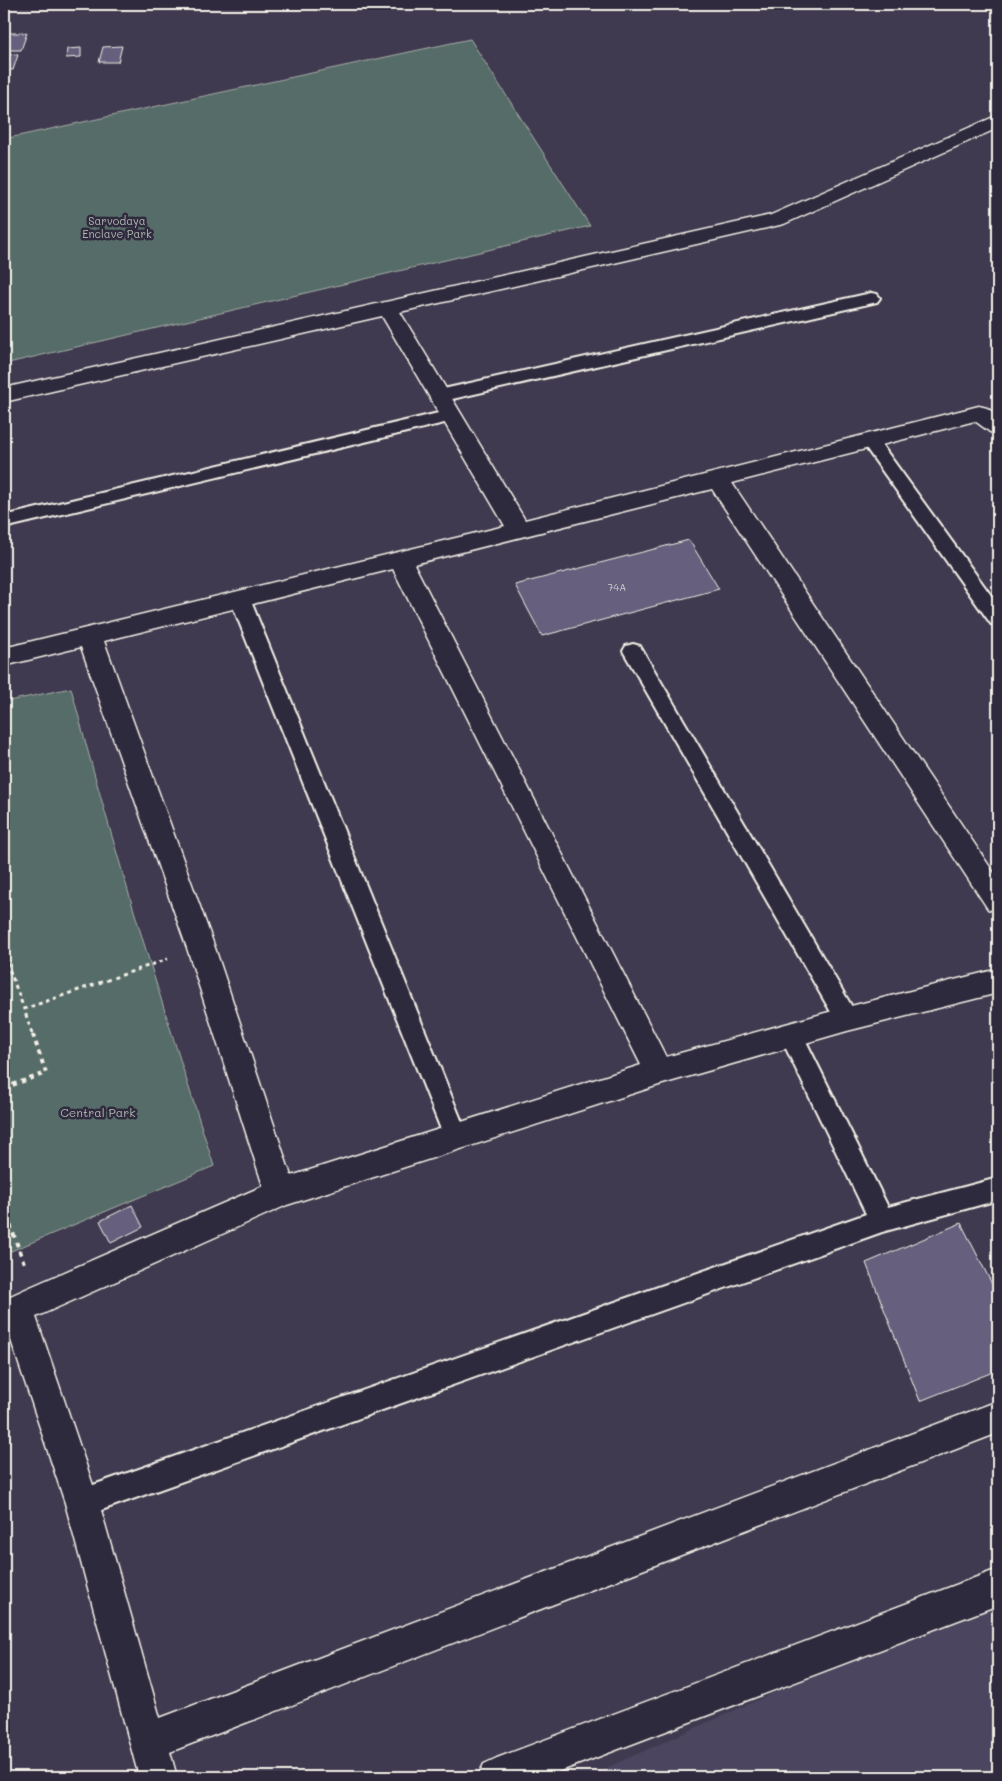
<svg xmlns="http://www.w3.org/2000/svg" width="1002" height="1781" font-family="Mali,sans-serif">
<rect width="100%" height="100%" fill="#403a50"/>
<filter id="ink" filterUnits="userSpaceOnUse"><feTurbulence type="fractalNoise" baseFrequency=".02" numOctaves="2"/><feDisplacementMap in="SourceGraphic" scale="10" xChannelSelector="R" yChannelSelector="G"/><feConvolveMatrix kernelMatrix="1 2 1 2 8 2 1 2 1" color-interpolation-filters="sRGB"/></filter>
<g filter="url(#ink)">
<!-- built -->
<path fill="#4b455e" d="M998,1592V1777H586Z"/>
<!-- green -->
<g fill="#576c67" stroke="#a6aea8">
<path d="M470,39L590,226L4,364V139Z"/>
<path d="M71,688C113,849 163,1007 214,1166L4,1254V702Z"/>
</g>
<!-- building -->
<g fill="#665f7d" stroke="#f4f1e8">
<path d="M4,33H27L21,50H4Z"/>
<path d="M122,46L118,62H99L103,47Z"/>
<path d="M81,48V57L66,58L67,49Z"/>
<path d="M4,54L18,55L13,70H4Z"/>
<path d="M689,540L719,589L542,636L515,585Z"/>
<path d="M132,1205L143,1227L111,1243L100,1221Z"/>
<path d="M961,1223L998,1296V1370L920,1401L866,1263Z"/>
</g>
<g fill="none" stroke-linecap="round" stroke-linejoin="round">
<!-- lane casing -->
<g stroke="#f4f1e8" stroke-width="4">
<g id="lane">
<path d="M871,293L877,294L880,298L877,302L439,402L433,400L430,396L433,392L439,390Z"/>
<path d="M451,410L457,412L460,416L457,420L4,528V516Z"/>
<path d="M870,435L876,437L998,605V626L991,624L864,445L861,441L864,437Z"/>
<path d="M240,592L247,594L250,599L468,1137L465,1145L456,1148L447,1145L444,1137L230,599L233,594Z"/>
<path d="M633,644L640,646L855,1012L859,1019L855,1026L847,1029L839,1026L623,651L626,646Z"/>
<path d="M791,1024L799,1027L888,1207L998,1178V1200L882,1232L82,1517L72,1513L68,1503L72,1493L82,1489L866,1214L779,1034L783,1027Z"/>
</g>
</g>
<!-- street casing -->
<g stroke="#f4f1e8" stroke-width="3">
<g id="street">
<path d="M998,115V128L784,224L400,312L525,520L979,406L987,408L998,416V434L990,432L975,421L732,483L998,879V912L988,909L712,489L414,564L666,1057L847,1007L998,969V993L847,1031L659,1085L287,1205L36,1317L99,1503L160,1718L998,1401V1433L170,1752L177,1777H139L65,1503L8,1331L4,1333V1301L6,1298L28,1288L263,1186L187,948L81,647L4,666V648L505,526L382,316L4,402V388L771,215ZM393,569L641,1065L291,1176L215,948L104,641Z"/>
<path d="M998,1569V1605L545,1777H478L484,1764L497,1758Z"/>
</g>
</g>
<!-- path-far1 -->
<g stroke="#f4f1e8" stroke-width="3" stroke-dasharray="4 4" stroke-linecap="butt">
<path d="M4,955L24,1009"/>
<path d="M32,1033L24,1009L168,959"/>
</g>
<!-- path -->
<g stroke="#f4f1e8" stroke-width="4" stroke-dasharray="4.5 4.5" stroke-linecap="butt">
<path d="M4,1088L46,1073L32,1032"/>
<path d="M4,1208L25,1266"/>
</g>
<!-- lane -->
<use href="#lane" fill="#2f2a3d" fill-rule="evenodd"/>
<!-- street -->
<use href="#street" fill="#2f2a3d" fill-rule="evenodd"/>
</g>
</g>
<g text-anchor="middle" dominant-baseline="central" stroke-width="5" stroke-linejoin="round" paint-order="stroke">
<!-- number labels -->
<g font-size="10" fill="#d0cccd">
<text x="617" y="587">74A</text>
</g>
<!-- far-park labels -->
<g font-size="11" fill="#adb5ae" stroke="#2f2a3d">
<text x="117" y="220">Sarvodaya<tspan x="117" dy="13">Enclave Park</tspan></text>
</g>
<!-- park labels -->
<g font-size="12" fill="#adb5ae" stroke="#2f2a3d">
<text x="98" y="1112">Central Park</text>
</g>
</g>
<!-- margin -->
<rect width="1002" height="1781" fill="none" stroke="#2f2a3d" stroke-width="20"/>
<rect x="10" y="10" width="982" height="1761" fill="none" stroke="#f4f1e8" stroke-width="2" filter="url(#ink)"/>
</svg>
